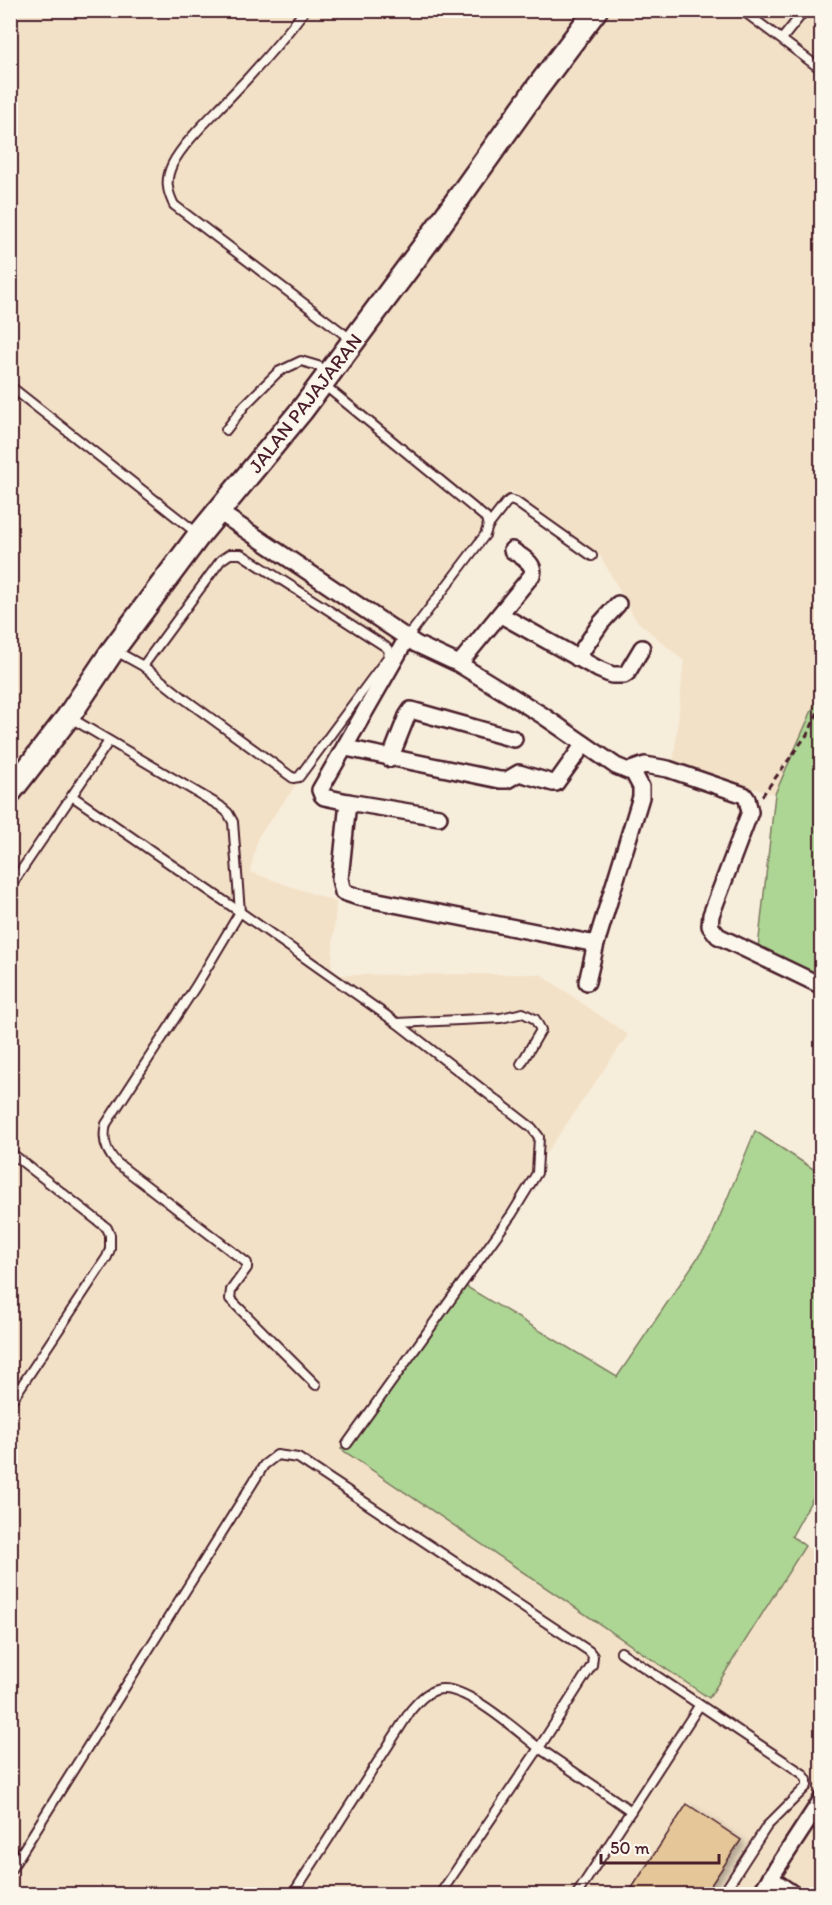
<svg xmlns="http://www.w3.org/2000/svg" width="832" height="1905" font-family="Itim,sans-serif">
<defs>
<filter id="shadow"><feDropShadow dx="4" dy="4" stdDeviation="3" flood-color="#0004"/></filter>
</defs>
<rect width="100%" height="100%" fill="#f7eddb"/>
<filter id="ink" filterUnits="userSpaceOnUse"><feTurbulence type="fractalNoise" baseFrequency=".0167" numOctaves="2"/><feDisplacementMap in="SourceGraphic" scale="12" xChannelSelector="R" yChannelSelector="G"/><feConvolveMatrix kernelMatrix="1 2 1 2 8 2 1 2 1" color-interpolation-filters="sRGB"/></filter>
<g filter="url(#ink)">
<!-- built -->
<path fill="#f2e1c7" d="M11,11H821V690L775,794L673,768L684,661L636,620L601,557L511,491L258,837L250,872L336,902L331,975L540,974L628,1035L341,1449L708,1697L805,1546L821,1555V1894H11Z"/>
<!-- grass -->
<g fill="#add694" stroke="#7c7a60" stroke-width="1.5">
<path d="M821,690V979L758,948L775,794Z"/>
<path d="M755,1131L821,1174V1483L792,1536L805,1546L709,1698L341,1449L457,1281L617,1377L711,1238Z"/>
</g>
<!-- building -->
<path fill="#e5c698" stroke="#4a1f2b" stroke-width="1.5" filter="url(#shadow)" d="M687,1804L741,1840L705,1894H628Z"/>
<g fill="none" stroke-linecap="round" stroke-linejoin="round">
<!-- service casing -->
<g stroke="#4a1f2b" stroke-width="12">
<g id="service">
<path d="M305,10C281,42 256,70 229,98C212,116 182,144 172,165C165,180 167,191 174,205L352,340"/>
<path d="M742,10L822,70"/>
<path d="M782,39L805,10"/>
<path d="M323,384L486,518L488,526L485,535L407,638"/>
<path d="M10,386L198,534"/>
<path d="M226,430L245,405L278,372L301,361L318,366L327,373"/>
<path d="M488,526L506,503L510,500L516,502L592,556"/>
<path d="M114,650L143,666L182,697L293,778L299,777L388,657L389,651L386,647L241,554H230L221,560L143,666"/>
<path d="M69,717L220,806L228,813L233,822L240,912L397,1023L532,1128L539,1137L537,1173L512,1214L347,1444"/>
<path d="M72,796L240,912L196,986L106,1124C102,1140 106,1152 117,1163L247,1263V1268L231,1290L230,1299L316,1385"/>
<path d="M10,887L109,741"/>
<path d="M397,1023L501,1018L523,1013L535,1019L541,1030L521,1064"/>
<path d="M10,1152L107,1228L110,1235V1249L107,1257L10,1403"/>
<path d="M621,1652L803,1774L807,1780V1786L767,1826L723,1894"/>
<path d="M10,1871L264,1465L277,1455L298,1458L589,1651L593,1656L592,1665L539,1748L631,1811"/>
<path d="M293,1894L411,1710C418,1702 425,1693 436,1690C463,1681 518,1732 539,1748L440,1894"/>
<path d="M577,1894L699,1706"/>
</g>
</g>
<!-- minor casing -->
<g stroke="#4a1f2b" stroke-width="20">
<g id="minor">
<path d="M219,512L416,644L459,664L542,715L616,766L628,771L645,765L668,769L744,795L747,799L750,812L711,915L710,926L718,936L822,986"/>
<path d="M501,615L598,669L612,675H624L627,673L642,648"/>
<path d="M407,638L320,790L322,795L324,797L348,802L340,879L343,892L358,897L596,944"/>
<path d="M577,658L601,623L618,604"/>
<path d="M459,664L532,575C536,563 521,557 512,550"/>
<path d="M346,748L500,780H507L519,773L553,783H556L584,744"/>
<path d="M390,759L407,716L411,710L514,739"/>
<path d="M348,802L439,817"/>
<path d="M587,982L596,944L641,797V787L632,770"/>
<path d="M770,1878L793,1894"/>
<path d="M760,1894L822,1799"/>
</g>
</g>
<!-- secondary casing -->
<g stroke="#4a1f2b" stroke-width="27">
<path id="secondary" d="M10,792L68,717L113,650L199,535L302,410L431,237L535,91L596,10"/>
</g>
<!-- path -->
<path stroke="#4a1f2b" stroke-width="3" stroke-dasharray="6 4.5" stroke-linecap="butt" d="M762,796L809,732L822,702"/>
<!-- service -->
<use href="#service" stroke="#fbf7ec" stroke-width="8"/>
<!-- minor -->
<use href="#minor" stroke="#fbf7ec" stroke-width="15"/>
<!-- secondary -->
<use href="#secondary" stroke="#fbf7ec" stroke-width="22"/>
</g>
</g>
<g text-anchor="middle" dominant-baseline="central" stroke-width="4.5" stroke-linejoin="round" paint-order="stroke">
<!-- street labels -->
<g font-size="20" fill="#4a1f2b" stroke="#fbf7ec">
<text transform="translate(305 403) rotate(-52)">JALAN PAJAJARAN</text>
</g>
</g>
<!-- margin -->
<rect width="832" height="1905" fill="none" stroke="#fbf7ec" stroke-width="36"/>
<rect x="18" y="18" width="796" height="1869" fill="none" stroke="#4a1f2b" stroke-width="2" filter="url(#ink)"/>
<!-- scale -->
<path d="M601 1854v9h118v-9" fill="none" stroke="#4a1f2b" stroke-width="3"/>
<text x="610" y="1854" font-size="18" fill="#4a1f2b" stroke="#fbf7ec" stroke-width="4.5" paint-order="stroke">50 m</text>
</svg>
